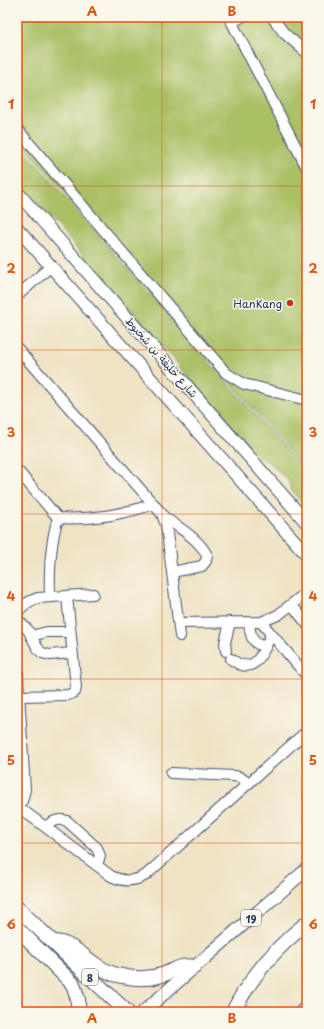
<svg xmlns="http://www.w3.org/2000/svg" width="324" height="1029" font-family="'Playpen Sans','Playpen Sans Arabic',sans-serif">
<rect width="100%" height="100%" fill="#fbf7ec"/>
<filter id="ink" filterUnits="userSpaceOnUse"><feTurbulence type="fractalNoise" baseFrequency=".025" numOctaves="2"/><feDisplacementMap in="SourceGraphic" scale="8" xChannelSelector="R" yChannelSelector="G"/><feConvolveMatrix kernelMatrix="1 2 1 2 8 2 1 2 1" color-interpolation-filters="sRGB"/></filter>
<filter id="wash" filterUnits="userSpaceOnUse"><feTurbulence type="fractalNoise" baseFrequency=".012" numOctaves="4" result="noise"/><feDisplacementMap in="SourceGraphic" scale="16" xChannelSelector="R" yChannelSelector="G"/><feGaussianBlur stdDeviation="0.9" result="paint"/><feColorMatrix in="noise" values="0 0 0 0 0 0 0 0 0 0 0 0 0 0 0 0 0 1.4 0 .05"/><feComposite in="paint" operator="in"/></filter>
<g filter="url(#wash)">
<rect width="100%" height="100%" fill="#efe3c4"/>
<!-- green -->
<g fill="#a9c065" stroke="#627862">
<path d="M17,17H307V471L17,137Z"/>
<path d="M17,142L307,474V508L291,490L288,480L267,461L258,457L166,350L17,180Z"/>
</g>
</g>
<g filter="url(#ink)">
<g fill="none" stroke-linecap="round" stroke-linejoin="round">
<!-- minor casing -->
<g stroke="#3b4a6d" stroke-width="12">
<g id="minor">
<path d="M229,17L307,168"/>
<path d="M272,17L284,33L307,53"/>
<path d="M232,22L242,17"/>
<path d="M17,129L226,373L244,384L307,400"/>
<path d="M17,296L50,267"/>
<path d="M17,348L162,514L166,525L180,636"/>
<path d="M17,470L58,518C91,520 122,515 154,504"/>
<path d="M164,517C179,528 198,538 207,555L206,561L202,566L172,572"/>
<path d="M50,597C49,570 50,544 58,518"/>
<path d="M292,605L307,624"/>
<path d="M17,614C21,605 29,601 38,598L93,594"/>
<path d="M17,619L28,630L37,647L42,653L50,655L72,653"/>
<path d="M249,622C250,634 252,646 266,646"/>
<path d="M261,622L307,676"/>
<path d="M179,623L261,622L278,615L307,592"/>
<path d="M31,636L47,632H70"/>
<path d="M226,651L225,643L230,622"/>
<path d="M231,659C255,678 264,651 271,634"/>
<path d="M17,660L25,790L22,801L18,806"/>
<path d="M20,696L68,695L75,692L76,687L67,596"/>
<path d="M171,773L234,776L239,777L249,783"/>
<path d="M17,806L111,876C124,882 134,882 146,875L307,731"/>
<path d="M46,827C52,821 58,818 67,821L97,848L100,856L97,865"/>
</g>
</g>
<!-- major casing -->
<g stroke="#3b4a6d" stroke-width="14">
<g id="major">
<path d="M17,192L307,523"/>
<path d="M17,228L307,555"/>
<path d="M143,1012L307,869"/>
<path d="M301,1012L307,1006"/>
</g>
</g>
<!-- highway casing -->
<g stroke="#3b4a6d" stroke-width="16">
<g id="highway">
<path d="M17,908L127,1012"/>
<path d="M17,928L73,984L78,1000V1012"/>
<path d="M54,942C73,943 84,958 99,967C106,971 114,975 122,976C135,979 149,979 162,975C173,971 182,964 194,967"/>
<path d="M17,1011L18,1012"/>
<path d="M233,1012C251,976 275,948 307,923"/>
</g>
</g>
<!-- minor -->
<use href="#minor" stroke="#fff" stroke-width="10"/>
<!-- major -->
<use href="#major" stroke="#fff" stroke-width="12"/>
<!-- highway -->
<use href="#highway" stroke="#fff" stroke-width="14"/>
</g>
</g>
<!-- grid -->
<path fill="none" stroke="#de5710" stroke-width="1" stroke-opacity="0.55" d="M162,17V1012M17,186H307M17,350H307M17,514H307M17,679H307M17,843H307"/>
<!-- markers -->
<circle fill="#c8321e" stroke="#fbf7ec" stroke-width="1.5" cx="290" cy="303" r="4"/>
<g text-anchor="middle" dominant-baseline="central" stroke-width="3" stroke-linejoin="round" paint-order="stroke">
<!-- shield labels -->
<g fill="#fbf7ec" stroke="#5e6b89" stroke-width="1">
<rect x="241" y="910" width="20" height="16" rx="3"/>
<rect x="82" y="969" width="16" height="16" rx="3"/>
</g>
<g font-size="10" font-weight="bold" fill="#1b2f5e">
<text x="251" y="918">19</text>
<text x="90" y="977">8</text>
</g>
<!-- poi labels -->
<g font-size="11" fill="#1b2f5e" stroke="#fbf7ec" text-anchor="end">
<text x="282" y="303">HanKang</text>
</g>
<!-- street labels -->
<g font-size="11" fill="#1b2f5e" stroke="#fbf7ec">
<text transform="translate(162 357) rotate(49)">شارع خليفة بن شخبوط</text>
</g>
</g>
<!-- margin -->
<rect width="324" height="1029" fill="none" stroke="#fbf7ec" stroke-width="44"/>
<rect x="22" y="22" width="280" height="985" fill="none" stroke="#de5710" stroke-width="1.5"/>
<g font-size="13" text-anchor="middle" font-weight="bold" fill="#de5710">
<text x="92" y="16">A</text>
<text x="232" y="16">B</text>
<text x="11" y="109">1</text>
<text x="313" y="109">1</text>
<text x="11" y="273">2</text>
<text x="313" y="273">2</text>
<text x="11" y="437">3</text>
<text x="313" y="437">3</text>
<text x="11" y="601">4</text>
<text x="313" y="601">4</text>
<text x="11" y="765">5</text>
<text x="313" y="765">5</text>
<text x="11" y="929">6</text>
<text x="313" y="929">6</text>
<text x="92" y="1023">A</text>
<text x="232" y="1023">B</text>
</g>
</svg>
